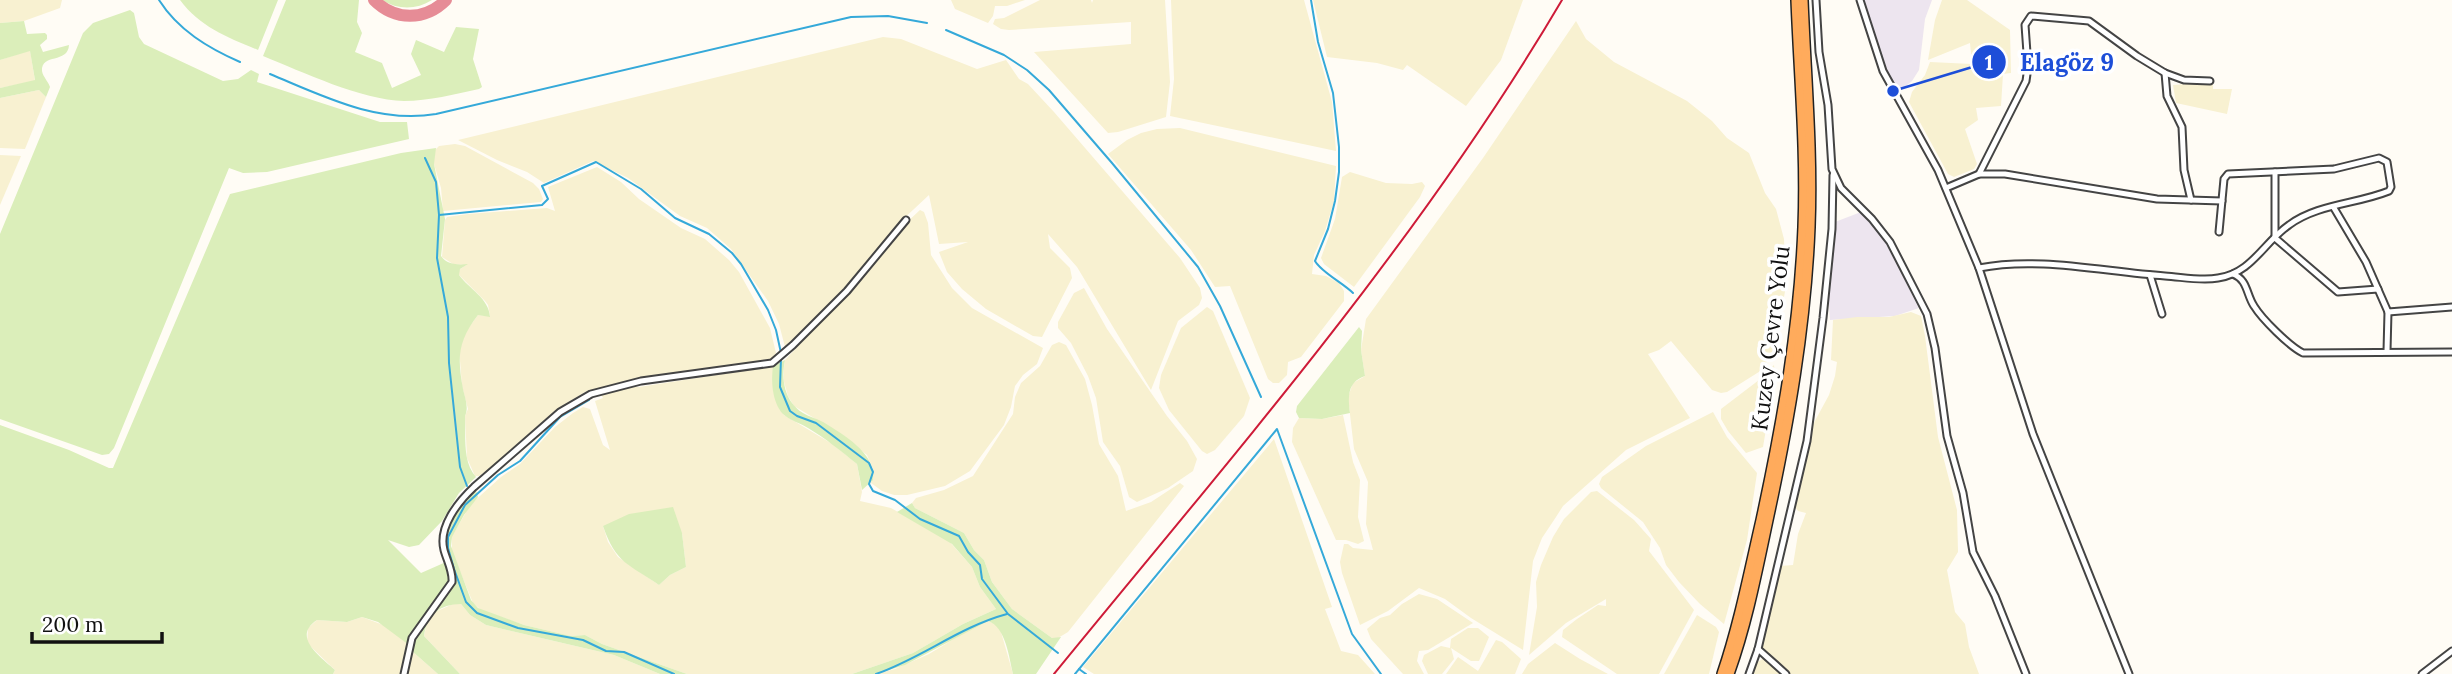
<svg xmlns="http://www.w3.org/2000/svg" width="2452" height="674" font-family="Lora,serif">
<rect width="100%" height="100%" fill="#fffcf5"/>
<!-- industrial -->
<g fill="#ede5ef">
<path d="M1863,0H1932L1925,19L1919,70L1912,81L1901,90L1897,91L1892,86L1883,66Z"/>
<path d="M1861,212L1886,243L1919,308L1895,316L1830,320L1827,271L1835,222Z"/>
</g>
<!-- farmland -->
<g fill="#f8f1d1" fill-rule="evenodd">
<path d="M0,0H62L60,8L24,21L0,23Z"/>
<path d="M951,0H1025L1007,6H995L993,16L988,23L955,9Z"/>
<path d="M1040,0H1091L1092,3L1093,0H1165L1170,82L1166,117L1118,132L1108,133L1034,52L1131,44V22L1009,30L1001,29L993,24L995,19L1004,18Z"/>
<path d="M1171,0H1304L1332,102L1336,151L1170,116L1174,79Z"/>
<path d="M1313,0H1523L1501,60L1466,106L1407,65L1403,70L1377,63L1327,57Z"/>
<path d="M1942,0H1967L2010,30L2011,73L2003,74L2001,106L1976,108L1978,120L1965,129L1977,164L1974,169L1954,177L1948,174L1909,102L1912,92L1925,75L1930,62L1972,64L1970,43L1928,60L1935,20Z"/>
<path d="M1576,21L1586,39L1614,62L1687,101L1712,121L1727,138L1749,153L1765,193L1776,209L1784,239L1786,286L1775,347L1762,370L1727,392L1721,393L1712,390L1671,341L1659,350L1648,354L1690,418L1626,450L1563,506L1556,517L1542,538L1533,561L1523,650L1471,618L1445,599L1419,588L1388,611L1360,625L1342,573L1340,562L1344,544H1348L1353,548L1373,550L1366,524L1368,482L1354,449L1348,397L1353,383L1365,376L1361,350L1366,319L1483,158Z"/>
<path d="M883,37L901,39L977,69L1006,60L1019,79L1028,84L1054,112L1180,258L1200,288L1202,298L1199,305L1178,321L1151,390L1077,267L1048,234L1050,248L1070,268L1072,278L1042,337L1033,336L986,309L962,289L947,272L939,252L968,242L939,244L929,195L899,223L847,289L785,347L779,324L768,301L731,249L707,228L680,216L628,178L593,161L544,183L527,172L497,160L458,140Z"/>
<path d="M30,50L35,81L0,88V60Z"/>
<path d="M2213,82V89H2232L2227,114L2176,103L2173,85Z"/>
<path d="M39,90L46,97L25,149L0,148V98Z"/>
<path d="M1180,128L1336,166L1334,201L1325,231L1314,255L1312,274L1326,276L1339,283L1344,291V301L1301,357L1288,362L1287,375L1279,383H1273L1268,379L1230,286L1215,287L1191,250L1108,154L1127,140L1141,133L1157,129Z"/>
<path d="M455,144L465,146L533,183L539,189L543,199L541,202L443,211L441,188L434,164V151L439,146Z"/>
<path d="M0,155L21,156L0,205Z"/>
<path d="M597,167L621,182L639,199L681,228L705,239L729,260L739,272L770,328L776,353L772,359L765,362L639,378L585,392L562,406L499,462L479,476H475L467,458L465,416L468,409L462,386L459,348L464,334L478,315L490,316L488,305L485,301L459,275V270L466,265L453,264L442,257L445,220L447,217L468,214L547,208L555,211L548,187Z"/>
<path d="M1350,172L1386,183L1412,184L1422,182L1425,186L1420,197L1354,287L1324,264L1321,258L1335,219L1342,177Z"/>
<path d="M920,210L924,212L928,223L931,255L952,288L972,308L1043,348L1037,364L1023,375L1015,386L1011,407L1004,425L970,471L945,486L907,495H894L882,491L871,483L873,469L867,455L839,433L794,406L788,396L784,382V367L785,360L860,280L905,224Z"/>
<path d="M1084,288L1107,329L1167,416L1187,441L1197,459L1193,471L1168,488L1137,502L1129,497L1120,466L1103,442L1096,398L1088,376L1071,343L1058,328V322L1074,293Z"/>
<path d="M1207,307L1213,311L1250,398L1244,416L1215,450L1207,454L1202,451L1169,410L1159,388L1161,375L1181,328Z"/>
<path d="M1911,312L1921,316L1925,336L1938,437L1957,510L1958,552L1947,570L1955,612L1965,624L1969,647L1979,674H1789L1760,646L1780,566L1793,565L1798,534L1806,513L1798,511L1793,504L1810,430L1829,395L1835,376L1837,362L1831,360L1833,320L1857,317H1889Z"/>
<path d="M1059,342L1066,345L1085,379L1092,405L1099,444L1118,476L1126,511L1151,502L1180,483L1184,486L1068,632L1058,638H1052L1012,609L992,582L984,560L974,550L964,533L915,508L912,503L916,498L944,490L973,476L1013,414L1015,397L1021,383L1040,366L1052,345Z"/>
<path d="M1774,365L1775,376L1763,447L1746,453L1728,431L1721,419V409L1759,380Z"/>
<path d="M773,366L774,394L784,415L834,445L857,464L862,492L860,501L891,508L949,541L972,567L980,587L996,609L963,624L913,653L852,674H687L602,644L585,635L571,636L524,625L481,610L473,603L452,552V536L471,504L501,477L520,464L555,427L573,413L583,407L590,409L603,445L610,450L595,401L603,398L600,393L626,386L639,387ZM603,526L682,533L686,567L670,575L659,585L618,557L608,542Z"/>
<path d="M1713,412L1727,437L1757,473L1747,540L1724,624L1700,604L1679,582L1666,565L1660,548L1643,522L1601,488L1599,484L1602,477L1646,446Z"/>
<path d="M1343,415L1353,462L1360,480L1358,517L1364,541L1358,544L1346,540H1336L1292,442L1293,428L1299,418L1322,419Z"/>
<path d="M1274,439L1332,607L1325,609L1341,651L1358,655L1375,674H1094L1083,667Z"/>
<path d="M1597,491L1634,520L1651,539L1649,551L1694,610L1659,674H1617L1562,637L1563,630L1577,619L1598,605L1606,606V599L1566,623L1529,655L1537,607L1536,582L1541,565L1553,537L1564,519L1591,492Z"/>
<path d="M1419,594L1437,599L1473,623L1428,650L1419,651L1417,661L1424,674H1403L1371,639L1367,629L1380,618L1390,615L1402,604Z"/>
<path d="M453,604H461L470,615L486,625L614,655L660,674H460L424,636L427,623L435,612Z"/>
<path d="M1697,615L1716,627L1719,632L1709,674H1664Z"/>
<path d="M362,617L386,626L409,645L412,651L438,674H333L335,670L307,643L308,628L317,620L347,622Z"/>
<path d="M988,621L997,625L1001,632L1013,674H876L895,669L929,654L967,631Z"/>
<path d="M1468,628H1478L1489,637L1479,661H1471L1451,648L1454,659L1442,674H1428L1422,661L1424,655L1441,646L1450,648L1451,639Z"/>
<path d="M1496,640L1502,642L1521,659L1515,674H1446L1458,657L1478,671Z"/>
<path d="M1555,643L1580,659L1608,674H1522L1528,664Z"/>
<path d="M1764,658L1776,668L1781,674H1750L1753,665Z"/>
</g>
<!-- green -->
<g fill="#dbeeba">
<path d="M180,0H278L258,50C227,37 200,27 180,0Z"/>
<path d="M286,0H359L357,22L362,33L355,52L382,63L392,88L421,75L411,54L416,40L444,52L456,27L479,29L473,59L482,87L479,89C455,94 429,101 404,101C361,100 303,72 263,56Z"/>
<path d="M382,0H432C416,10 398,10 382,0Z"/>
<path d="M130,10L134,13L139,37L144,44L223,81L238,79L251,70L259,74L257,82L380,122H407L409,139L267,172L243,173L229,168L114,448L109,454L102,455L0,419V234L83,33L93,23Z"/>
<path d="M24,21L27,34L45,33L47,35V39L40,45L43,52L69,45C68,64 41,53 42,71C43,77 48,81 50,87L46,97L39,90L0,98V88L35,80L30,51L0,60V23Z"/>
<path d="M436,148L434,164L445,219L441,256C447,265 459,265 468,264L460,269L459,275C469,289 489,298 490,317L478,315C458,341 457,357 463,389C465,398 469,407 465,416C466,435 462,462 476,477L459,493L442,521L419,545L409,547L388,540L421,573L446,562C438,530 454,514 473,490H476L478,497L464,515L452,537L451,546L471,600L478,608L524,625L571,636L585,635L602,644L687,674H660L614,655L486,625L470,615L461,604C440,604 427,615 424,636L460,674H438L412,651L409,645L378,622L362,617L347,622L317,620C291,637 321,657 335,670L333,674H0V425L69,450L109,468H113L230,194L401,153Z"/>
<path d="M1359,327L1362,331L1361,350L1365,376C1347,382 1348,397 1350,413L1322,419L1299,418L1296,412L1297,406Z"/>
<path d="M785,360C781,379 784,401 803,413C809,417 816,418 823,422C842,434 877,453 873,480L862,490L857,464C841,451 825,438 808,428C800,423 789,420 783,414C772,402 771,381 773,366Z"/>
<path d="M912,503L915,508L964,533L974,550L984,560L992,582L1012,609L1052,638L1061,637L1036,674H1013C1009,658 1006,627 988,621L905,665L876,674H852L913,653L963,624L996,609L980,587L972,567L952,544L897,512Z"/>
<path d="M673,507L682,533L686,567L670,575L659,585C629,564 616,564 603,526L629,514Z"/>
</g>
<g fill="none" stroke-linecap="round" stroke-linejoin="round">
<!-- stream -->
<g stroke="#35a9d9" stroke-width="2">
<path d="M159,0C178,30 208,48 240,62"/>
<path d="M1311,0L1318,42L1333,93L1339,147V172L1335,201L1328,229L1315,261C1321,272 1343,283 1353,293"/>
<path d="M946,30L1004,55L1027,70L1049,90L1112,163L1198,267L1220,306L1261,397"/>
<path d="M270,74C323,96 377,124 436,114L851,17L888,16L927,23"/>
<path d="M425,158L436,182L439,215L437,258L448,317L449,363L460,467L467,486"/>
<path d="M439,215L542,205L548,199L542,186L596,162L641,189L675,218L709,234L732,253L741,264L768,310L776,330L781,353"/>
<path d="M781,358L780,387L790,411L797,416L816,423L869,463L873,472L869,484L873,491L895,500L920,519L959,536L968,552L980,565L982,579L1008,614L1058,653"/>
<path d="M589,400L560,417L520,461L498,475L465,505L448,537V548L454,569L466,602L477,613L518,628L583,640L606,651L624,652L674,674"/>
<path d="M1079,669L1086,674"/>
<path d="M876,674C922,658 959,627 1007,614"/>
<path d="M1075,674L1277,429L1352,634L1381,674"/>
</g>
<!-- taxiway -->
<path stroke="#e68c96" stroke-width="12" d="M374,0C395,21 425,21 446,0"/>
<!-- minor casing -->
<g stroke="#444" stroke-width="9">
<g id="minor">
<path d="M1816,0L1819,52L1828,105L1832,169L1841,188L1872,219L1890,242L1927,314L1935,348L1947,436L1963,493L1973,552L1995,596L2026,674"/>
<path d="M1860,0L1883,71L1938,170L1979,268L2033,434L2129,674"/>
<path d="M2165,73L2167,96L2182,127L2184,170L2191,200"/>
<path d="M2275,172V238L2338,292L2378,289"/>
<path d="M1979,174L2026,81L2028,67L2025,25L2031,16L2089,21L2137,56L2165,73L2184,80L2210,81"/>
<path d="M1946,188L1979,174H2005L2157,199L2222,201"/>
<path d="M2334,208L2366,262L2388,312L2452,307"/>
<path d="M1979,268C2039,256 2104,272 2165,276C2182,277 2201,281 2218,278C2252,273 2263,243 2289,225C2317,204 2357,204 2389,191L2391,187L2387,162L2379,158L2334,169L2228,174L2224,179L2219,232"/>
<path d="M2233,274C2248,280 2246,294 2254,306C2262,319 2289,346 2303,353L2452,352"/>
<path d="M2150,275L2162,314"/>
<path d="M2387,351L2388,312"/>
<path d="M1758,649L1786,674"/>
<path d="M404,674L412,638L452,582C453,571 447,561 444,550C438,527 458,502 474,487L560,412L591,394L641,381L772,363L793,345L847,291L906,220"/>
<path d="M1749,674L1758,649L1807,441L1823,318L1832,229L1833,175"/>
<path d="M2422,674L2452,651"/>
</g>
</g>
<!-- trunk casing -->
<g stroke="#222" stroke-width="12">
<g id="trunk">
<path d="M1722,674C1739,624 1749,572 1761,520C1782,423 1799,327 1803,227C1806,152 1799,76 1796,0"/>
<path d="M1729,674C1747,624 1757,572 1768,520C1789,423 1806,327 1810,227C1813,152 1806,76 1803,0"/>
</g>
</g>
<!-- minor -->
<use href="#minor" stroke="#fff" stroke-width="5"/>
<!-- trunk -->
<use href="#trunk" stroke="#ffab5c" stroke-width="9"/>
<!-- rail -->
<path stroke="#ce1b38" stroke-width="2" d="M1054,674C1231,457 1419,243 1562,0"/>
</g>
<g text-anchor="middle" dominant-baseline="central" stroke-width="7" stroke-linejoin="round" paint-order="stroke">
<!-- street labels -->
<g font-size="23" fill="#111" stroke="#fff">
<text transform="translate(1770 338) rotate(-83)">Kuzey Çevre Yolu</text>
</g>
</g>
<!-- callouts -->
<path fill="none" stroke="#1d4ed8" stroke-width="2.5" d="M1893 91L1989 62"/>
<g fill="#1d4ed8" stroke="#fff" stroke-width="2.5">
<circle cx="1893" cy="91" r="7"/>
<circle cx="1989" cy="62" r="18"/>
</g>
<g font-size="21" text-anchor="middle" font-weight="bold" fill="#fff">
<text x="1989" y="70">1</text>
</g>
<g font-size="24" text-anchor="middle" font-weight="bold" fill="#1d4ed8" stroke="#fff" stroke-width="7" stroke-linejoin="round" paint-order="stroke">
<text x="2067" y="71">Elagöz 9</text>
</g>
<!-- scale -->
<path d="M32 632v10h130v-10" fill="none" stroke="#111111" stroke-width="3.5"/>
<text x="42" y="632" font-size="21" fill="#111111" stroke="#ffffff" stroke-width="5" paint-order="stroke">200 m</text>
</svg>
